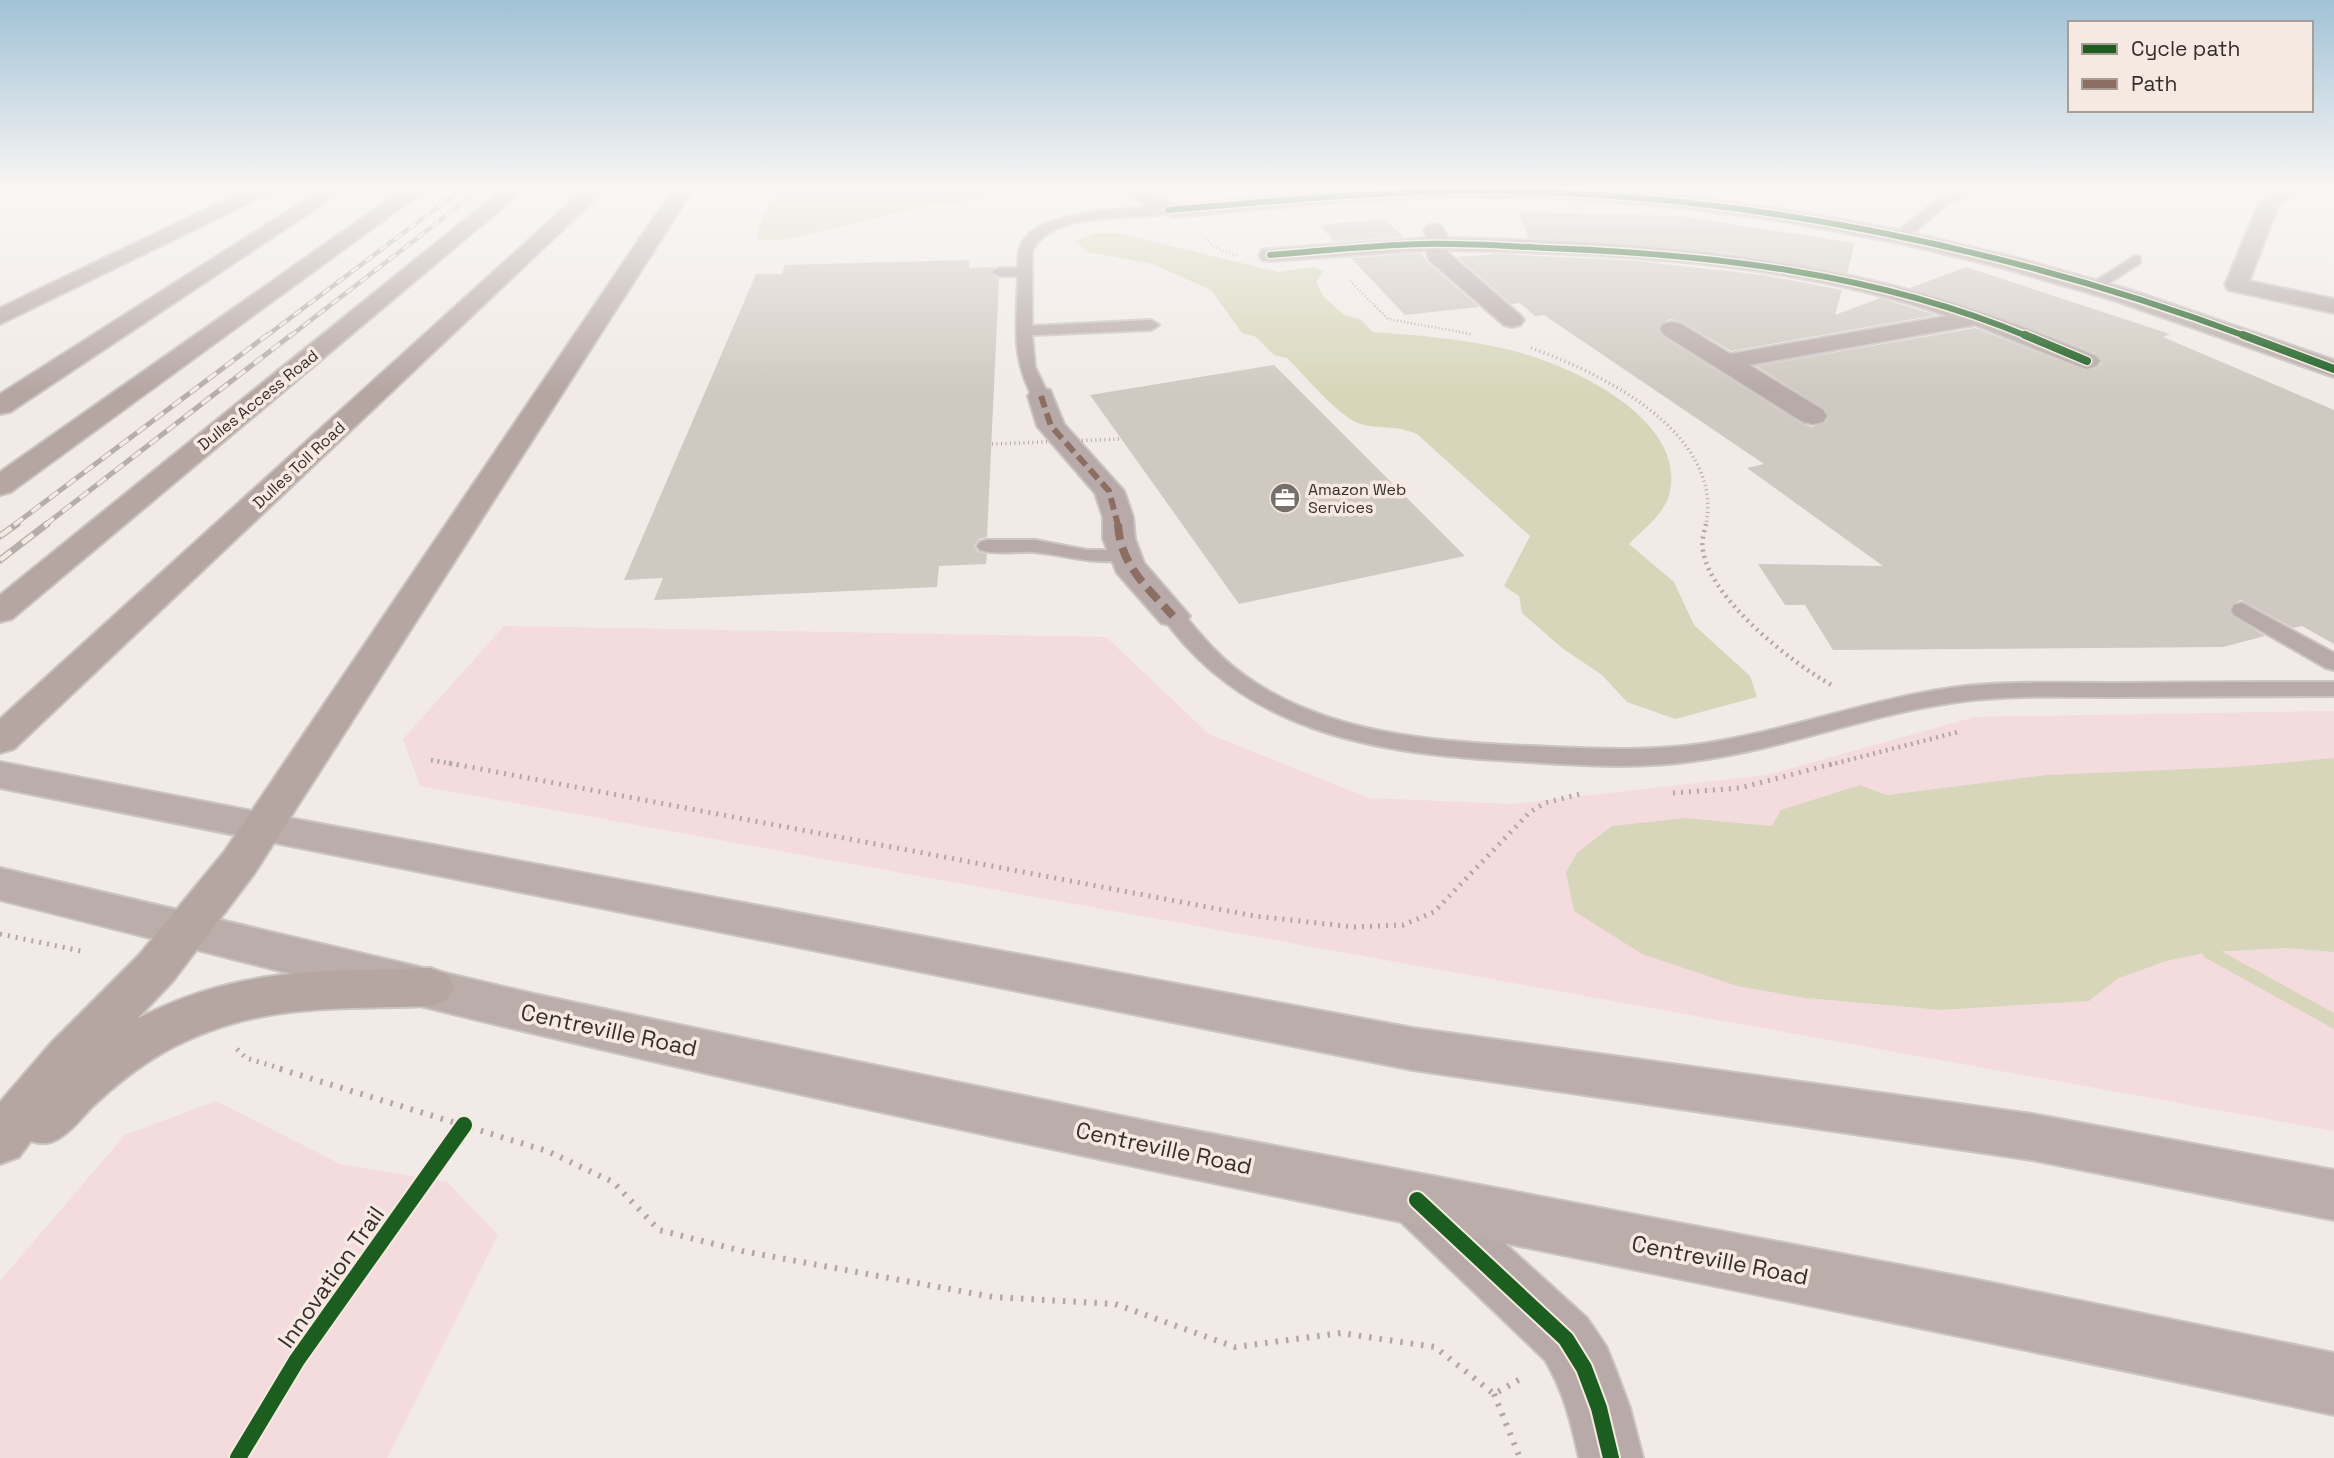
<svg xmlns="http://www.w3.org/2000/svg" width="2334" height="1458" font-family="'Space Grotesk',sans-serif">
<rect width="100%" height="100%" fill="#f1eae6"/>
<!-- green -->
<g fill="#f3dbde">
<path d="M504,626L1106,637L1209,734L1368,798L1512,804L1767,775L1975,717L2334,711V758L2234,767L2046,775L1886,795L1860,785L1782,810L1772,826L1686,818L1806,998L1941,1010L2089,1001L2117,979L2166,961L2210,952L2287,948L2334,952V1131L420,786L403,739Z"/>
<path d="M216,1101L340,1164L447,1182L498,1235L387,1458H0V1281L125,1135Z"/>
</g>
<!-- water -->
<g fill="#d7d6ba">
<path d="M776,188H1037L1032,193L926,206L784,240H757L758,228Z"/>
<path d="M1096,233H1118L1278,272L1312,267L1323,271L1316,282L1324,297L1343,314L1361,320L1373,332C1418,335 1462,339 1506,349C1565,362 1690,418 1669,495C1663,516 1643,529 1629,544L1674,582L1694,625L1750,676L1757,697L1675,719L1627,702L1602,675L1562,648L1522,613L1519,596L1504,586L1530,536L1417,434C1396,425 1384,429 1364,425C1340,420 1305,375 1287,358L1274,355L1256,337L1242,333L1211,290L1152,264L1088,252L1074,241Z"/>
<path d="M2334,758V952L2287,948L2210,952L2166,961L2117,979L2089,1001L1941,1010L1806,998L1737,986L1642,954L1574,911L1566,872L1577,853L1612,826L1686,818L1772,826L1781,810L1860,785L1887,795L2046,775L2234,767Z"/>
</g>
<g fill="none" stroke-linecap="round" stroke-linejoin="round">
<!-- stream -->
<path fill="#d7d6ba" fill-rule="evenodd" d="M2210,945L2334,1013V1029L2204,957L2202,952L2204,947Z"/>
</g>
<!-- building -->
<g fill="#d0c9c1">
<path d="M1519,212L1679,216L1855,243L1847,273L1723,252L1528,238Z"/>
<path d="M1384,219L1404,237L1335,242L1319,225Z"/>
<path d="M1422,253L1427,262L1479,307L1405,315L1351,258Z"/>
<path d="M1497,254L1637,261L1763,275L1842,290L1835,315L1880,298L1936,315L1731,351L1682,322L1671,319L1661,323L1658,330L1662,336L1802,424L1812,427L1825,423L1829,417L1825,409L1756,366L1975,328L2086,371L2097,368L2102,363L2097,354L2045,333L1910,288L1966,267L2170,334L2163,337L2334,410V644L2302,626L2293,628L2241,600L2232,604L2229,609L2232,616L2265,636L2223,647L1833,650L1805,605H1785L1758,564L1883,566L1747,468L1764,464L1544,315L1535,316L1520,303L1511,304L1457,257Z"/>
<path d="M970,260L969,268L995,267L990,273L999,279L987,537L979,539L974,546L978,552L987,554L986,564L939,566L937,587L654,600L663,578L624,580L756,274H782L785,265Z"/>
<path d="M1274,365L1465,556L1239,604L1090,395Z"/>
</g>
<g fill="none" stroke-linecap="round" stroke-linejoin="round">
<!-- service casing -->
<g stroke="#cac5c1" stroke-width="4">
<g id="service">
<path d="M1672,188H1684L1685,204H1677Z"/>
<path d="M1963,188H1980L1946,205L1906,239H1896V233L1938,199Z"/>
<path d="M1168,206L1173,207V213C1133,221 1053,209 1032,251V326L1151,320L1159,325L1151,330L1032,335L1035,367L1049,396L1041,401L1035,400C1010,361 1017,320 1018,276H999L992,272L999,268H1018C1018,256 1018,246 1026,237C1048,210 1134,208 1168,206Z"/>
<path d="M2135,256L2140,257V263L2101,288H2091L2089,285Z"/>
<path d="M987,540H1035L1087,550H1131L1134,554L1131,558C1097,567 1068,555 1034,552C1016,551 997,555 980,550L977,546L980,542Z"/>
<path d="M2242,603L2334,653V670L2326,668L2234,615L2231,610L2234,605Z"/>
<path d="M1173,609L1181,611C1203,638 1224,663 1254,682C1339,738 1452,743 1551,747C1601,749 1652,751 1701,744C1791,731 1876,696 1966,686C2016,681 2067,683 2117,683C2189,682 2262,682 2334,682V696C2260,696 2186,697 2113,697C2063,697 2014,695 1965,701C1875,712 1791,747 1701,760C1645,769 1587,766 1530,762C1390,755 1248,739 1162,616L1165,611Z"/>
</g>
</g>
<!-- minor casing -->
<g stroke="#cac5c1" stroke-width="4">
<g id="minor">
<path d="M1120,188H1144L1174,205L1373,188H1578L1674,195L1787,210L1899,230L2017,258L2127,289L2334,360V377L2110,299L2003,268L1899,243L1787,222L1674,207L1561,198L1446,197L1341,202L1174,217L1152,210Z"/>
<path d="M2277,188H2300L2278,206L2249,281L2334,299V313L2228,290L2225,285L2259,203Z"/>
<path d="M1434,224L1441,226L1448,238C1595,241 1743,249 1885,284C1958,302 2027,327 2096,356L2100,361L2096,366L2087,369L2078,366L1975,325L1749,365L1823,410L1827,416L1823,422L1813,424L1803,422L1663,334L1660,329L1663,324L1672,322L1681,324L1730,354L1947,316C1789,261 1614,254 1448,250V253L1520,315L1524,320L1520,325L1512,327L1504,325L1429,260L1426,250L1270,261L1262,260L1259,255L1262,250L1270,249L1427,238L1424,230L1427,226Z"/>
<path d="M1041,388L1050,390L1064,424L1124,491L1133,517L1135,539L1144,563L1190,616L1185,623L1173,626L1161,623L1117,573L1103,539V517L1095,493L1037,426L1028,396L1032,390Z"/>
<path d="M1417,1175L1437,1182L1587,1318L1606,1346L1615,1368L1630,1408L1643,1458H1579C1571,1422 1564,1392 1545,1360L1397,1218L1389,1200L1397,1182Z"/>
</g>
</g>
<!-- primary casing -->
<g stroke="#cac5c1" stroke-width="4">
<g id="primary">
<path d="M0,762L262,813L1413,1028L2032,1114L2334,1170V1220L2032,1160L1413,1070L0,788Z"/>
<path d="M0,868L534,994L708,1031L1165,1125L1973,1279L2334,1353V1415C1735,1286 1132,1174 536,1034C357,992 179,945 0,900Z"/>
</g>
</g>
<!-- motorway casing -->
<g stroke="#cac5c1" stroke-width="4">
<g id="motorway">
<path d="M250,188H275L272,192L0,324V308Z"/>
<path d="M324,188H347L10,412L0,414V394Z"/>
<path d="M405,188H428L11,492L0,495V472Z"/>
<path d="M504,188H526L12,619L0,622V595Z"/>
<path d="M586,188H607L14,749L0,753V719Z"/>
<path d="M674,188H694L254,874L173,981L137,1019C238,966 321,972 430,968L447,974L454,987L447,1000L430,1006C331,1010 255,1002 164,1052C138,1067 114,1086 92,1107C82,1117 73,1130 61,1137C52,1144 42,1145 31,1141L19,1157L0,1164V1102L51,1043L139,955L224,852Z"/>
</g>
</g>
<!-- path-far4 -->
<g stroke="#b1a7a5" stroke-width="2.5" stroke-dasharray="1 2.5" stroke-linecap="butt">
<path d="M1205,239L1215,247L1237,256"/>
<path d="M1350,281L1388,319L1471,334"/>
</g>
<!-- path-far3 -->
<path stroke="#b1a7a5" stroke-width="3.5" stroke-dasharray="1 3.5" stroke-linecap="butt" d="M1531,348C1602,373 1724,433 1706,525"/>
<!-- path-far2 -->
<g stroke="#b1a7a5" stroke-width="4.5" stroke-dasharray="2 4.5" stroke-linecap="butt">
<path d="M1706,524C1704,532 1701,541 1703,551C1711,600 1792,663 1833,686"/>
<path d="M431,760L458,765"/>
<path d="M1829,765L1958,732"/>
</g>
<!-- path-far1 -->
<g stroke="#b1a7a5" stroke-width="5" stroke-dasharray="2 6" stroke-linecap="butt">
<path d="M449,763L1255,916L1354,927L1403,925L1434,912L1530,812L1545,803L1580,794"/>
<path d="M1673,793L1740,788L1836,763"/>
<path d="M0,934L81,951"/>
<path d="M237,1049L246,1058L286,1070"/>
</g>
<!-- path -->
<g stroke="#b1a7a5" stroke-width="6" stroke-dasharray="2.5 8" stroke-linecap="butt">
<path d="M280,1069L547,1151L613,1182L659,1230L742,1251L993,1297L1115,1304L1235,1347L1341,1333L1435,1347L1494,1394L1524,1377"/>
<path d="M1494,1394L1520,1458"/>
</g>
<!-- service -->
<use href="#service" fill="#b7aaa8" fill-rule="evenodd"/>
<!-- minor -->
<use href="#minor" fill="#b7aaa8" fill-rule="evenodd"/>
<!-- primary -->
<use href="#primary" fill="#baadaa" fill-rule="evenodd"/>
<!-- motorway -->
<use href="#motorway" fill="#b5a6a2" fill-rule="evenodd"/>
<!-- rail-far2 casing -->
<g stroke="#b6aeaa" stroke-width="4.5">
<g id="rail-far2">
<path d="M265,337L463,188"/>
<path d="M289,337L482,188"/>
</g>
</g>
<!-- rail-far1 casing -->
<g stroke="#b6aeaa" stroke-width="5">
<g id="rail-far1">
<path d="M14,525L267,335"/>
<path d="M45,525L291,335"/>
</g>
</g>
<!-- rail casing -->
<g stroke="#b6aeaa" stroke-width="7">
<g id="rail">
<path d="M0,536L17,524"/>
<path d="M0,560L47,524"/>
</g>
</g>
<!-- rail-far2 -->
<use href="#rail-far2" stroke="#f6e9e1" stroke-width="2.5" stroke-dasharray="9" stroke-linecap="butt"/>
<!-- rail-far1 -->
<use href="#rail-far1" stroke="#f6e9e1" stroke-width="3.5" stroke-dasharray="11" stroke-linecap="butt"/>
<!-- rail -->
<use href="#rail" stroke="#f6e9e1" stroke-width="4.5" stroke-dasharray="14" stroke-linecap="butt"/>
<!-- path-bridge -->
<path stroke="#b1a7a5" stroke-width="3.5" stroke-dasharray="1 3.5" stroke-linecap="butt" d="M992,444L1121,439"/>
<!-- quiet-far1 -->
<path stroke="#8d6e63" stroke-width="6" stroke-dasharray="12 6" stroke-linecap="butt" d="M1041,396L1051,426L1109,491L1118,525"/>
<!-- quiet -->
<path stroke="#8d6e63" stroke-width="8" stroke-dasharray="16 8" stroke-linecap="butt" d="M1118,524C1120,565 1147,587 1173,616"/>
<!-- cycleway-far2 casing -->
<g stroke="#f6e9e1" stroke-width="9">
<g id="cycleway-far2">
<path d="M1168,210C1276,201 1384,190 1493,191C1749,194 2008,248 2248,337"/>
<path d="M1270,255C1321,251 1372,245 1424,244C1464,243 1505,246 1546,248C1709,254 1877,273 2029,337"/>
</g>
</g>
<!-- cycleway-far1 casing -->
<g stroke="#f6e9e1" stroke-width="11">
<g id="cycleway-far1">
<path d="M2025,335L2087,361"/>
<path d="M2243,335L2334,369"/>
</g>
</g>
<!-- cycleway casing -->
<g stroke="#f6e9e1" stroke-width="20">
<g id="cycleway">
<path d="M1417,1200L1566,1339L1584,1368L1599,1408L1611,1458"/>
<path d="M238,1458L297,1360L464,1125"/>
</g>
</g>
<!-- cycleway-far2 -->
<use href="#cycleway-far2" stroke="#1b5e20" stroke-width="6"/>
<!-- cycleway-far1 -->
<use href="#cycleway-far1" stroke="#1b5e20" stroke-width="8"/>
<!-- cycleway -->
<use href="#cycleway" stroke="#1b5e20" stroke-width="16"/>
</g>
<!-- sky -->
<linearGradient id="sky" x2="0" y2="1"><stop stop-color="#a1c2d6"/><stop offset="0.48" stop-color="#f9f6f4"/><stop offset="1" stop-color="#f9f6f4" stop-opacity="0"/></linearGradient>
<rect width="2334" height="392" fill="url(#sky)"/>
<!-- icons -->
<defs>
<g id="office-disc" transform="scale(1.575)"><circle r="9.5" fill="#76706c" stroke="#f6e9e1"/><path d="M-6-3h4V-5.5h4V-3h4V5H-6ZM-1-4.5V-3h2v-1.5ZM-6 0V1H6V0Z" fill="#fff"/></g>
</defs>
<g fill-rule="evenodd">
<use href="#office-disc" x="1285" y="498"/>
</g>
<g text-anchor="middle" dominant-baseline="central" stroke-width="7" stroke-linejoin="round" paint-order="stroke">
<!-- far-street labels -->
<g font-size="16" fill="#332e2b" stroke="#f6e9e1">
<text transform="translate(258 400) rotate(-39)">Dulles Access Road</text>
<text transform="translate(299 465) rotate(-43)">Dulles Toll Road</text>
</g>
<!-- far-poi labels -->
<g font-size="16" fill="#332e2b" stroke="#f6e9e1" text-anchor="start">
<text x="1308" y="489">Amazon Web<tspan x="1308" dy="18">Services</tspan></text>
</g>
<!-- near-street labels -->
<g font-size="23" fill="#332e2b" stroke="#f6e9e1">
<text transform="translate(609 1030) rotate(12)">Centreville Road</text>
<text transform="translate(1164 1148) rotate(12)">Centreville Road</text>
<text transform="translate(1720 1260) rotate(11)">Centreville Road</text>
<text transform="translate(331 1277) rotate(-55)">Innovation Trail</text>
</g>
</g>
<!-- legend -->
<rect x="2068" y="21" width="245" height="91" fill="#f6e9e1" stroke="#a89e98" stroke-width="2"/>
<rect x="2082" y="44" width="35" height="10" fill="#1b5e20" stroke="#a89e98" stroke-width="2"/>
<text x="2131" y="56" font-size="21" fill="#332e2b">Cycle path</text>
<rect x="2082" y="79" width="35" height="10" fill="#8d6e63" stroke="#a89e98" stroke-width="2"/>
<text x="2131" y="91" font-size="21" fill="#332e2b">Path</text>
</svg>
